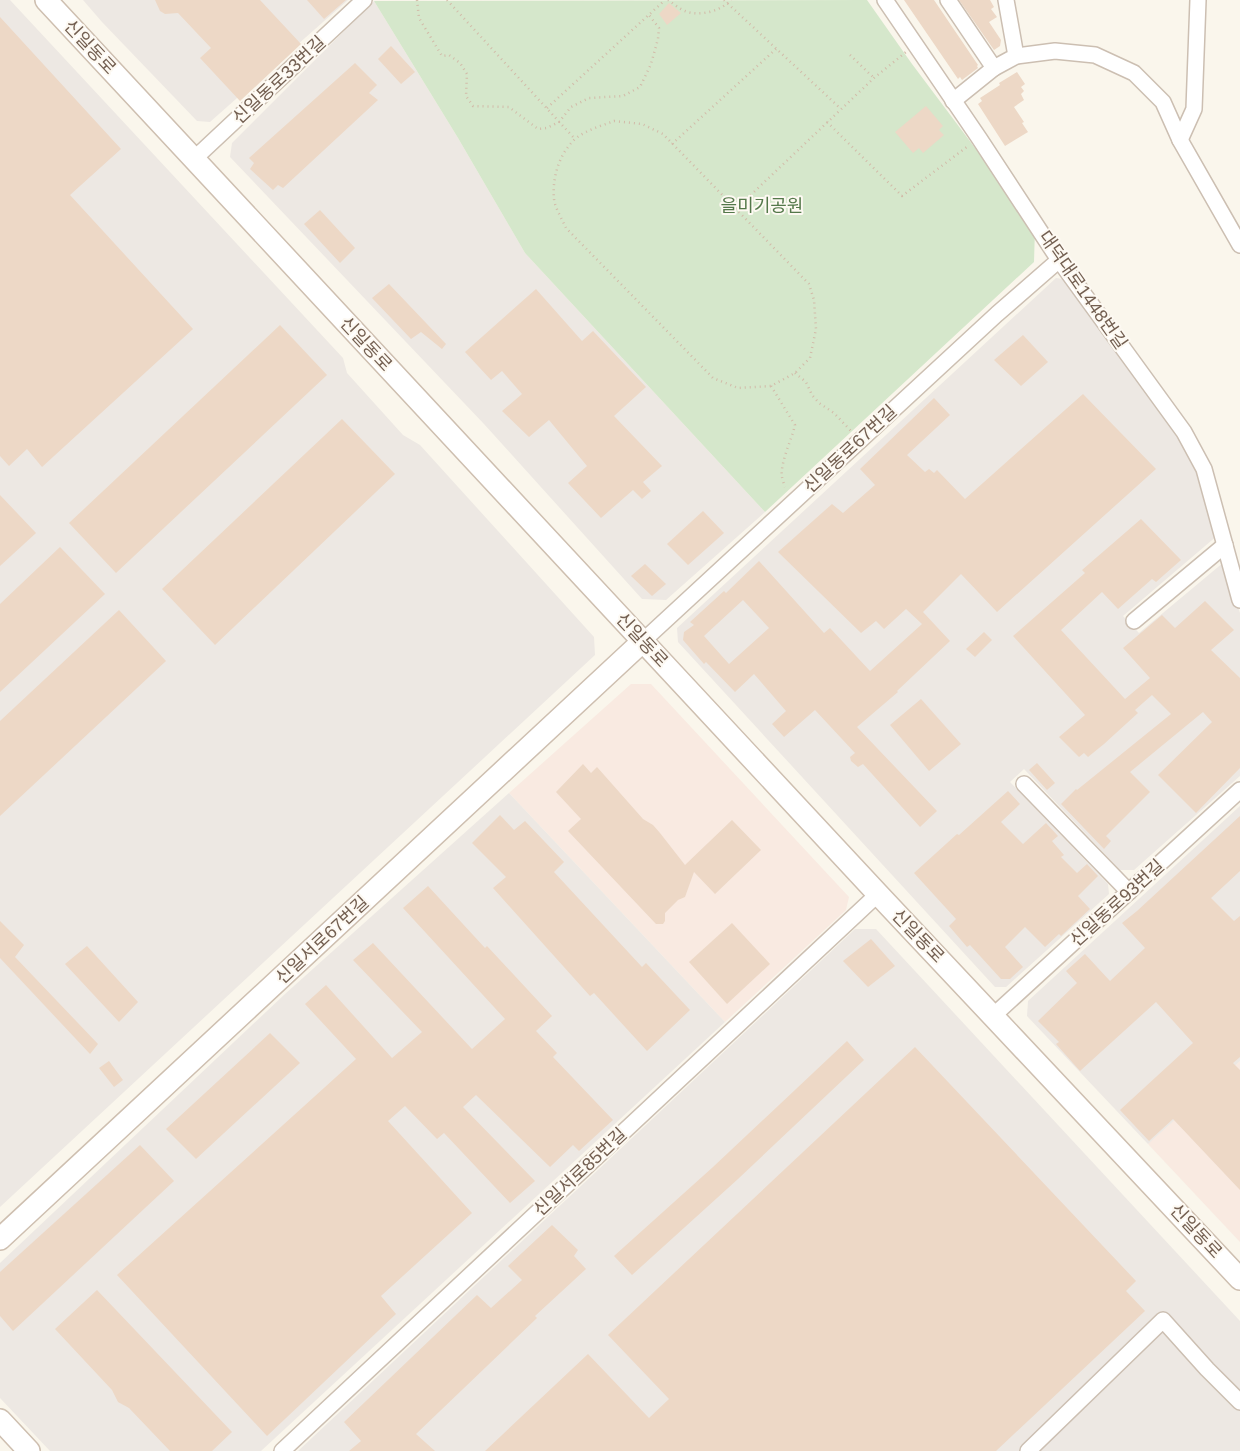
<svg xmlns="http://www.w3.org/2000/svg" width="1240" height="1451" font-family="Arial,'Noto Sans KR',sans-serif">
<rect width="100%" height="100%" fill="#faf6ec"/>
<!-- commercial -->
<g fill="#f9eae1">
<path d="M631,684H651L849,897L846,910L725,1022L509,793Z"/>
<path d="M1240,1061V1242L1148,1144Z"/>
</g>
<!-- industrial -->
<g fill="#ede8e3">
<path d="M0,0H10L343,358L347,373L403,435L420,445L594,637L595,655L0,1207Z"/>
<path d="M83,0H348L210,122L197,121L102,22Z"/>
<path d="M374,1L458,138L525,253L765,512L666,600L642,599L484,424L230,157L232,143Z"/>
<path d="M1056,278L1070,280L1193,458L1218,535L1123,616L1139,633L1224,562L1240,613V776L1134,870H1120L1024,769L1010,782L1108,884L1109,894L1006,987H995L678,642L677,628Z"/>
<path d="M509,793L725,1022L261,1451H50L0,1398V1263L285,994Z"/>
<path d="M1240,806V1061L1148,1144L1027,1016L1028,1001Z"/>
<path d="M855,929H876L1240,1321V1451H298Z"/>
</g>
<!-- green -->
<path fill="#d5e7cb" d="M867,0L912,64L1035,228L1034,262L765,512L525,253L458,138L374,1Z"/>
<!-- building -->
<g fill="#edd8c6" fill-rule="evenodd">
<path d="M155,0H260L301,44L240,101L200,58L211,48L178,13L165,14L160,11Z"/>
<path d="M307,0H346L324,19Z"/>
<path d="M904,0H934L978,65L977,66L978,68L962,80L960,77L958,79Z"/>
<path d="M959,0H990L994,7L991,9L997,17L989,22L1001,40L1000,46L994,50Z"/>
<path d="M669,3L681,13L667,25L659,14Z"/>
<path d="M0,17L121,149L70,195L193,329L42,467L27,449L9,466L0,456Z"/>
<path d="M391,46L415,72L401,84L378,59Z"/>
<path d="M355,63L377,85L369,93L378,100L283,188L278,185L273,190L250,169L254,163L249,158Z"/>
<path d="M1017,72L1025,84L1021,87L1024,91L1021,94L1024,100L1014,107L1024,122L1022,123L1028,132L1005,146L978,104L982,101L980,98L1000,85L999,83Z"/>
<path d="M926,106L943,126L939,130L944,135L923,153L919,148L913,153L895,132Z"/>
<path d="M320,210L355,248L340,263L304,224Z"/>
<path d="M389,284L446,344L442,349L421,332L411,339L372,298Z"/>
<path d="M536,289L582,341L593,331L646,387L614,416L662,466L643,482L651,491L642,499L633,490L601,518L568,483L587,466L549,420L529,437L502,411L522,394L502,371L491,380L465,352Z"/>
<path d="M280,325L327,375L116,573L69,523Z"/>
<path d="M1023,335L1048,362L1021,386L994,360Z"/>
<path d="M1083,394L1156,469L997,612L961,574L923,612L950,641L897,691L898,692L857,727L937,811L920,827L863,764L858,767L851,761L850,757L855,753L815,710L784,737L772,724L786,711L754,674L735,692L706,662L704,664L683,640L684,632L694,625L690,622L724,591L726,593L759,561L824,633L830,628L870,671L922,624L906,609L884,629L876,621L861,633L778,552L832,504L843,513L875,485L860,469L934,398L950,415L907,455L925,472L929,469L934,473L937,470L965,499ZM743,600L769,628L729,664L704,636Z"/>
<path d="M342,419L395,474L215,645L162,589Z"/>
<path d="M0,495L36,533L0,566Z"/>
<path d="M703,511L724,533L688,565L667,544Z"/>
<path d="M1141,519L1181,560L1156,582L1152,579L1118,609L1102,592L1061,630L1125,699L1150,678L1123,648L1162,615L1175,628L1205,601L1234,630L1211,650L1240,678V768L1196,813L1158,775L1212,722L1203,712L1130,772L1150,792L1106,836L1111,841L1104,849L1061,804L1076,789L1077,790L1171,714L1152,695L1135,710L1138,713L1104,744L1088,757L1084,753L1079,757L1059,737L1085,715L1013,636L1085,573L1082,570Z"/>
<path d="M60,547L105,594L0,692V604Z"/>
<path d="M645,564L666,584L652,596L631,576Z"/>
<path d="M119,610L166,661L0,816V721Z"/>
<path d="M984,632L992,640L975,657L966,649Z"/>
<path d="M921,699L961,744L929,771L890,725Z"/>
<path d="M1037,763L1055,783L1047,790L1029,770Z"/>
<path d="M583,764L591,773L597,767L643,819L653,825L660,833L685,865L732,820L761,850L715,894L694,872L685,897L678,900L665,913V921L663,924H656L568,831L581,819L556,792Z"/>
<path d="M1008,791L1020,804L1001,822L1023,844L1046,823L1058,836L1052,841L1064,855L1061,857L1077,873L1087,864L1098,876L1078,896L1090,909L1061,936L1059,934L1045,947L1025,927L1005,947L1023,967L1010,979H1001L970,945L967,947L949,926L956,919L914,873L957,834L959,835Z"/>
<path d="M500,815L514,830L525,821L564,862L554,872L642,967L646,963L690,1010L647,1051L594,993L590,996L493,888L506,877L472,843Z"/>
<path d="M1240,816V871L1211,898L1234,921L1240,916V1057L1233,1063L1240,1070V1190L1173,1119L1149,1141L1120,1110L1193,1043L1156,1002L1080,1071L1056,1044L1059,1042L1038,1021L1077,983L1066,971L1085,954L1110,981L1145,948L1122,923L1137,911Z"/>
<path d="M428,886L485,948L487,946L552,1016L536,1031L557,1053L553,1057L613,1120L579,1151L573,1145L550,1167L476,1095L463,1107L535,1181L510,1203L444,1133L437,1139L405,1106L388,1121L472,1213L381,1296L396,1314L267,1436L117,1275L356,1059L305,1004L326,985L392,1058L422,1032L353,960L373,943L472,1049L505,1019L403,908Z"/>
<path d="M0,921L24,945L15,957L98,1044L90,1054L0,958Z"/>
<path d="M732,923L770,964L727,1004L689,962Z"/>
<path d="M871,939L895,966L868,987L843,961Z"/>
<path d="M87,946L138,1002L119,1022L65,964Z"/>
<path d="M270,1033L300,1063L196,1159L166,1129Z"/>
<path d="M847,1041L864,1060L738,1179L632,1275L614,1256L713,1167Z"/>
<path d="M915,1047L1136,1281L1126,1291L1145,1311L996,1451H485L588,1354L649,1418L669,1399L608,1335Z"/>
<path d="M109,1061L123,1080L114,1087L99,1068Z"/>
<path d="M140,1145L174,1181L13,1331L0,1316V1272Z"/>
<path d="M552,1225L578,1250L574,1256L586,1269L535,1316L537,1318L416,1434L435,1451H349L361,1441L344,1422L477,1295L491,1308L522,1280L508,1266Z"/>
<path d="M97,1290L232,1432L212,1451H170L129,1408L118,1402L112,1390L55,1329Z"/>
</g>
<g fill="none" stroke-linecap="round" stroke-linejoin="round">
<!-- minor casing -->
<g stroke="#ccbfb2" stroke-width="18">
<g id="minor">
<path d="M885,0L979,138L1059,260L1184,432L1204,469L1240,600"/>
<path d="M948,0L994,68"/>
<path d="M1016,56L1055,51L1095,55L1134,73L1163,102L1180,140L1240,245"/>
<path d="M953,101L994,68L1016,56L1006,0"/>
<path d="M1180,140L1194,109L1198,0"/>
<path d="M194,159L364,0"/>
<path d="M1134,621L1225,545"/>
<path d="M643,641L997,314L1059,260"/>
<path d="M1024,784L1129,892"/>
<path d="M993,1016L1240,790"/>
<path d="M282,1451L878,894"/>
<path d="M1028,1451L1163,1320L1207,1369L1240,1402"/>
</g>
</g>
<!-- secondary casing -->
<g stroke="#cebfb0" stroke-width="24">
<g id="secondary">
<path d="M46,0L878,894L1240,1279"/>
<path d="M0,1239L643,641"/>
<path d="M0,1420L29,1451"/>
</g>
</g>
<!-- path -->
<g stroke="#d2bba9" stroke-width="2.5" stroke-dasharray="1 4" stroke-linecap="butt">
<path d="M417,0L419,18L442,56L449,55L460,63L467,74L466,96L473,106L509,107L538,129L547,128L559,122L571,107L589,98L623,96L640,87L651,64L658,39L659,28L649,15"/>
<path d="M447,0L575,139"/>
<path d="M668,0C673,3 679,9 685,11C699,17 721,11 731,0"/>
<path d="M724,0L841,109"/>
<path d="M850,55L874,78"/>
<path d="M547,108L665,0"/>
<path d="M614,121L642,124L663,134L809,284L814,300L816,329L810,358L795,373L771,386L738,388L713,378L566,228C562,219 555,208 554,199C552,178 559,154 575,139C586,130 601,126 614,121Z"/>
<path d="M827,122L902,196L968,146"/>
<path d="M672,144L776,49"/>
<path d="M736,209L874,78L906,52"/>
<path d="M795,373L806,382L812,395L819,403L834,413L851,431"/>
<path d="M771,386L795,425C792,439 780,463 782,476C782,479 784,484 785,487"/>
</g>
<!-- minor -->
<use href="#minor" stroke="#fff" stroke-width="15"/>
<!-- secondary -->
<use href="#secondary" stroke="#fff" stroke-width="21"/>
</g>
<g text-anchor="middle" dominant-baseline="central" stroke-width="4" stroke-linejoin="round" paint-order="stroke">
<!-- street labels -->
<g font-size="18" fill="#735f51" stroke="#fdf9f2">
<text transform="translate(90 47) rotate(47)">신일동로</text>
<text transform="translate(279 80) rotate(-43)">신일동로33번길</text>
<text transform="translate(1083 290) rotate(55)">대덕대로1448번길</text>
<text transform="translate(366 344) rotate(47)">신일동로</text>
<text transform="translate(850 449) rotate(-43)">신일동로67번길</text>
<text transform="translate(642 640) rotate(47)">신일동로</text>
<text transform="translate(1117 903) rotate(-42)">신일동로93번길</text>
<text transform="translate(918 936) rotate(46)">신일동로</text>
<text transform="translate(322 940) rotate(-43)">신일서로67번길</text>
<text transform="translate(580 1172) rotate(-43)">신일서로85번길</text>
<text transform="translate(1196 1231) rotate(47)">신일동로</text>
</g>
<!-- park labels -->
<g font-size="18" fill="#54784a" stroke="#fdf9f2">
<text x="762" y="206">을미기공원</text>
</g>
</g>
</svg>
